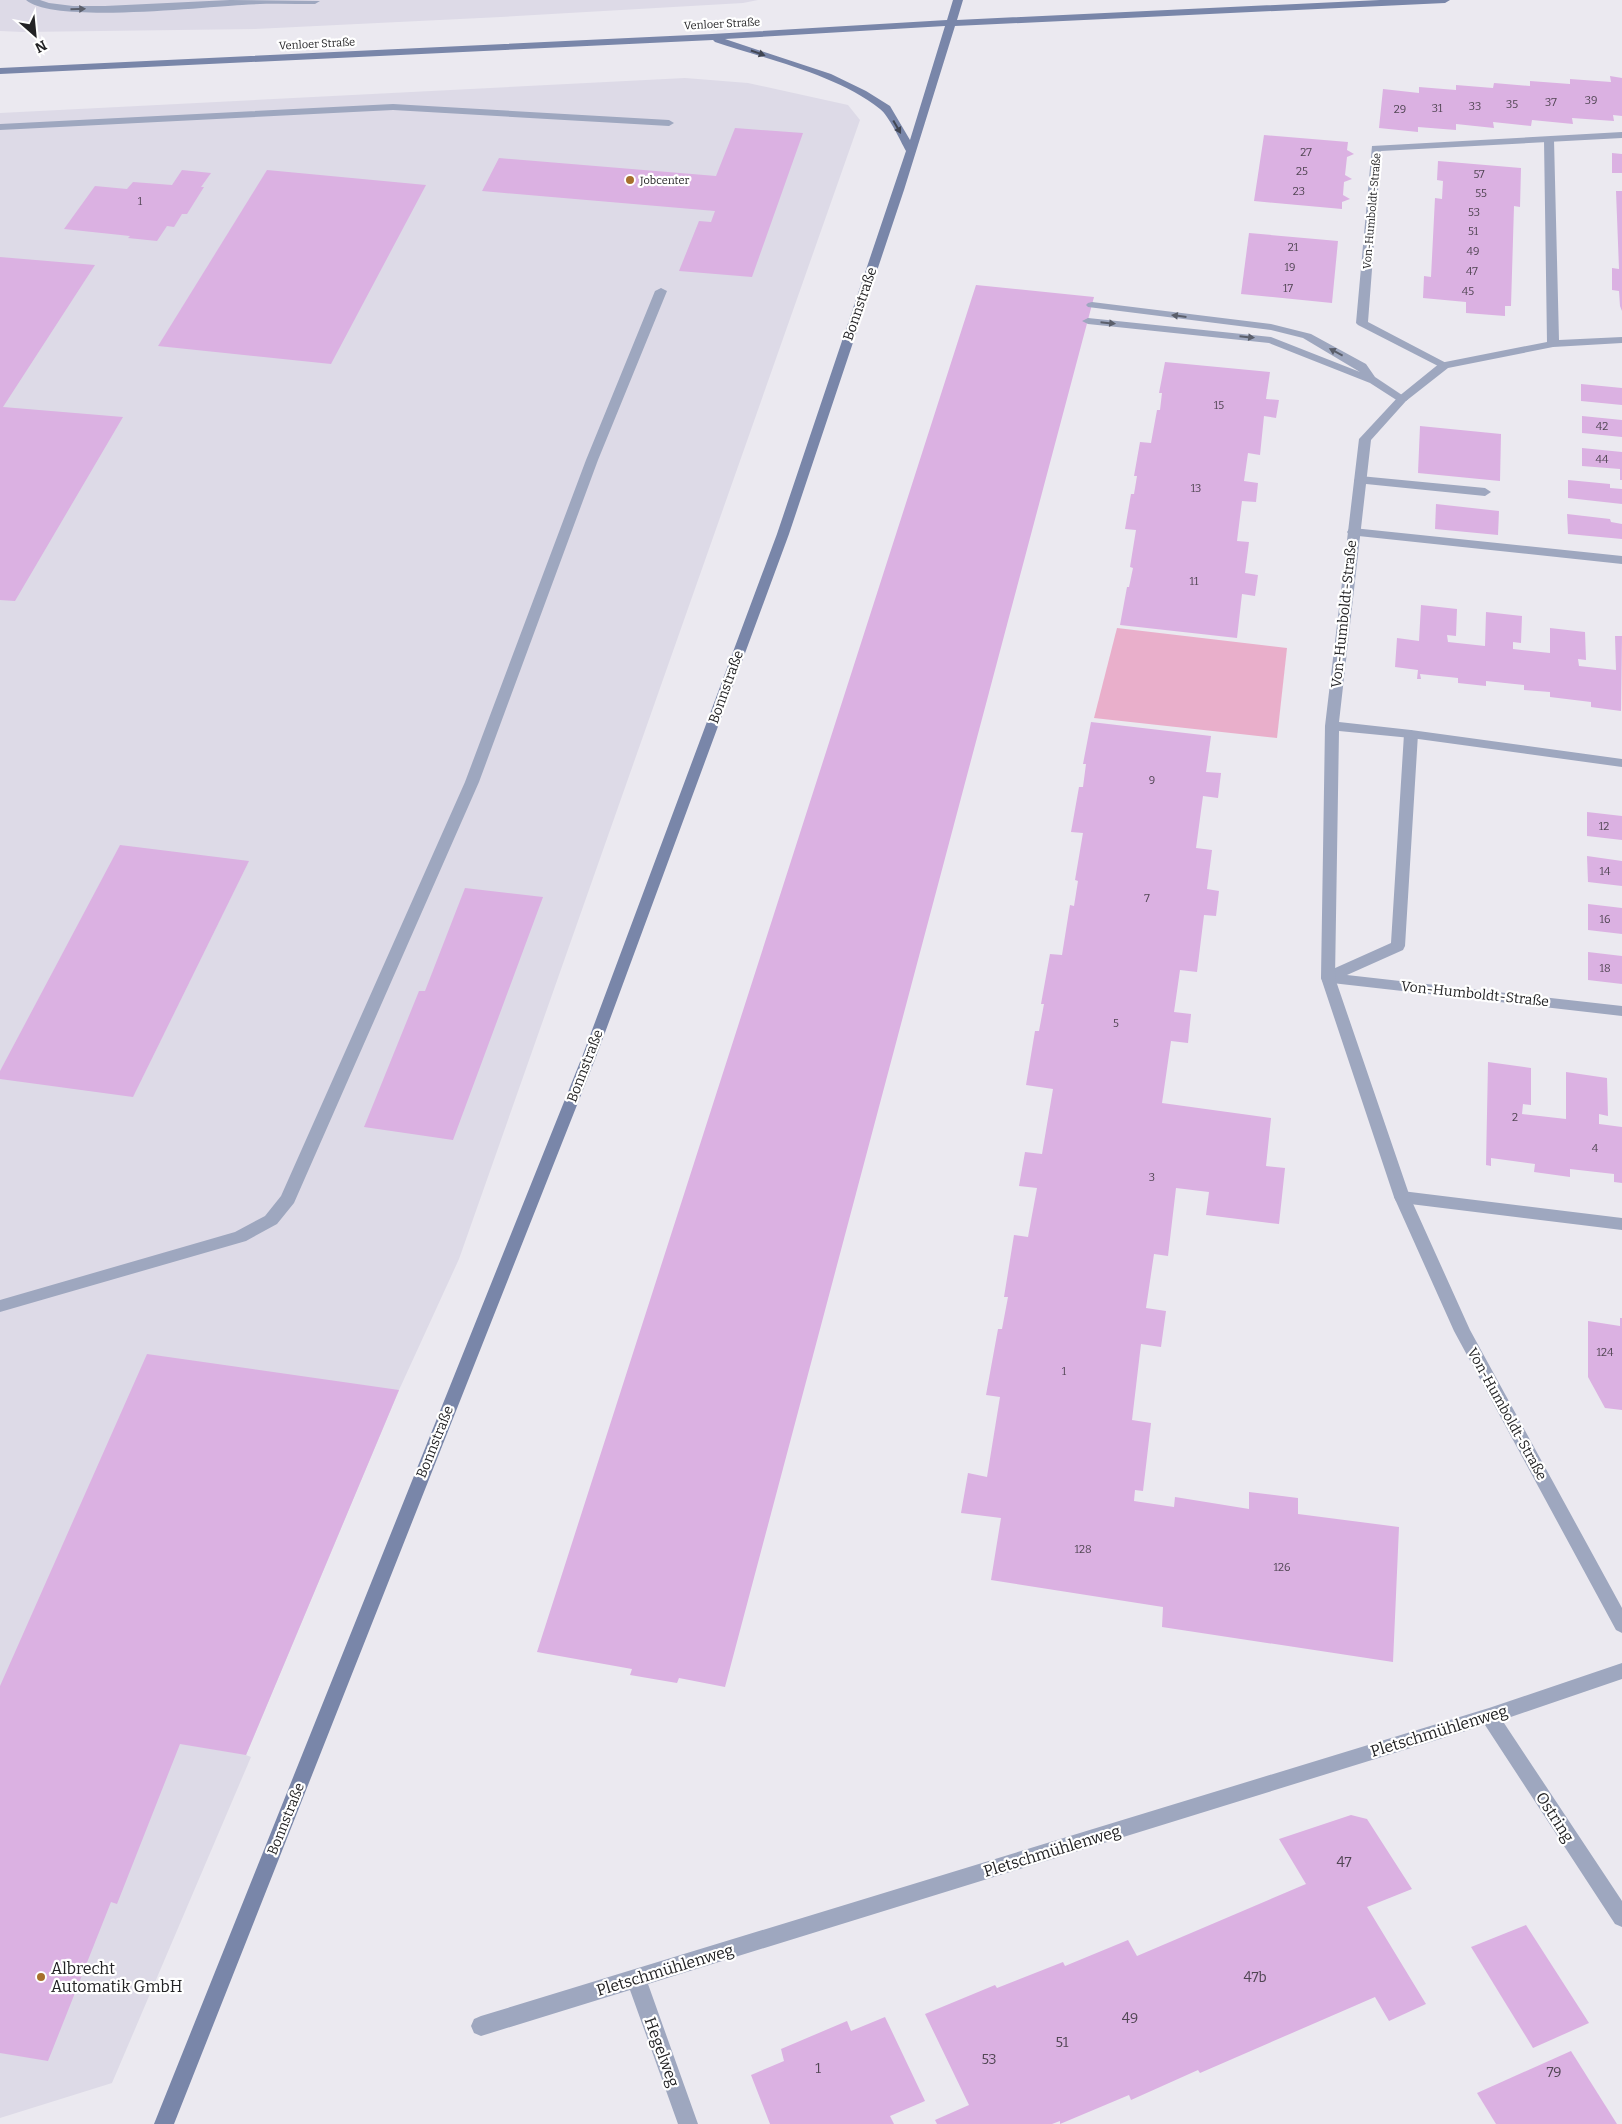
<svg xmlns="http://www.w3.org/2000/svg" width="1622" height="2124" font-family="Bitter,serif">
<rect width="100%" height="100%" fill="#ebe9f0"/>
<!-- built -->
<g fill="#dddae7">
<path d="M0,0H758L743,3L501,17L255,29L23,32L0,31Z"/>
<path d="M685,78L748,83L848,105L860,120L459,1259L399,1390L246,1755L251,1757L112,2083L0,2118V113Z"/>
</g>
<!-- green -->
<path fill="#e9afcb" d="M1117,628L1287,648L1277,738L1094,718Z"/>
<!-- building -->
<g fill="#dbb1e2">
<path d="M1610,76L1622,78V116L1613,115L1614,121L1572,118L1573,124L1532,120L1531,126L1493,122L1494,128L1456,124V130L1418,127V132L1379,128L1383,89L1419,93V87L1456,90V85L1493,88L1494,83L1530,86V81L1570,84V79L1611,82Z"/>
<path d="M735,128L803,133L752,277L679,271L699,221L711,222L715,211L482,191L499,158L716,176Z"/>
<path d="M1264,135L1348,142L1347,150L1354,154L1347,157L1345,175L1352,179L1344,182L1343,195L1350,199L1342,202V209L1254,201Z"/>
<path d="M1612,153L1622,154V173H1612Z"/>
<path d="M1438,161L1521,168L1520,207L1514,206L1511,306H1505V316L1466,313V302L1423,298L1424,276L1431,277L1435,198L1442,199L1443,181L1437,180Z"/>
<path d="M182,170L211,173L201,187H204L187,214H182L174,227L167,226L157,241L128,238L130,236L64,229L95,186L127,189L133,182L172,185Z"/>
<path d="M267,170L426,185L331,364L158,346Z"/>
<path d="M1616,191H1622V311L1620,306L1619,291L1612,290V268L1619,269Z"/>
<path d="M1249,233L1338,241L1332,303L1241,294Z"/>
<path d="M0,257L95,265L3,407L123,417L15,601L0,600Z"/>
<path d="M976,285L1094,297L725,1687L679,1678L677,1683L630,1675L632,1669L537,1652Z"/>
<path d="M1165,362L1270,372L1266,399L1279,400L1276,418L1264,416L1260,455L1248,453L1244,481L1258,483L1256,502L1242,501L1237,541L1249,542L1245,573L1258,575L1255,596L1242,594L1237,638L1120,625L1127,587H1129L1133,568L1130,567L1136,530L1125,529L1131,494H1134L1137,476H1134L1140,442L1151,443L1157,410H1160L1162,393H1159Z"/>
<path d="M1581,384L1622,388V405L1581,401Z"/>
<path d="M1582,416L1622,420V437L1582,433Z"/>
<path d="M1420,426L1501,434L1500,481L1418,473Z"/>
<path d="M1582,448L1622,452V480H1620V469L1582,466Z"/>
<path d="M1568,480L1610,484V488L1622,489V504L1568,498Z"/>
<path d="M1436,504L1499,511L1498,535L1435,529Z"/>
<path d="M1567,514L1610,519L1611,522L1622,524V539L1568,534Z"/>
<path d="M1421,605L1457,609L1456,636L1447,635L1448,642L1485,646L1486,612L1522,616L1521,643L1513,642V649L1550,653V628L1585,632L1586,660L1578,659L1579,666L1616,670L1615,636H1622L1621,711L1591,707V702L1550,697V692L1524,690V685L1486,681V686L1458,683V678L1420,674L1421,679H1417L1418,670L1395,667L1397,638L1419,641Z"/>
<path d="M1091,722L1211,736L1206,772L1221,773L1218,798L1203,796L1196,848L1212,850L1207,889L1219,891L1216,916L1204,915L1197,972L1180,970L1174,1012L1191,1014L1188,1043L1171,1041L1162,1103L1271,1118L1266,1166L1285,1168L1279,1224L1206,1215L1209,1192L1176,1188L1168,1256L1154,1254L1146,1308L1166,1311L1161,1347L1141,1344L1132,1420L1151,1423L1143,1491L1135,1490L1134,1501L1174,1507L1175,1497L1249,1509V1492L1298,1498V1514L1399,1527L1393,1662L1162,1627L1163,1607L991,1580L1001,1518L961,1513L968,1473L987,1477L1000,1397L986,1395L998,1329H1002L1008,1297H1004L1014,1235L1028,1237L1037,1188L1019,1186L1025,1152L1042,1154L1053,1089L1026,1085L1035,1031H1039L1044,1004H1041L1050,954L1062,955L1070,905L1074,906L1078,881L1075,880L1083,833L1071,832L1079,787H1083L1086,764H1083Z"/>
<path d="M1587,812L1622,816V840L1587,836Z"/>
<path d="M120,845L249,861L133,1097L0,1079V1071Z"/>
<path d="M1587,856L1622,861V886L1588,882Z"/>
<path d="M465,888L543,897L453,1140L364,1127L419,991H425Z"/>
<path d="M1588,904L1622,908V934L1588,930Z"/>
<path d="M1588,952L1622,956V984L1588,980Z"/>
<path d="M1488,1062L1531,1068V1105L1523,1104L1522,1114L1566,1119V1072L1607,1078L1608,1116L1599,1114V1124L1622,1127V1183L1614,1182V1174L1570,1169V1177L1534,1172L1535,1164L1491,1158V1166L1486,1165Z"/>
<path d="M1620,1318H1622V1410L1605,1408L1588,1377V1321L1620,1326Z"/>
<path d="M147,1354L399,1390L246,1755L180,1744L117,1904L111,1902L48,2061L0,2053V1686Z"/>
<path d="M1351,1815L1367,1819L1412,1889L1367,1907L1426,2004L1389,2021L1375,1997L1200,2073L1198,2070L1131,2100L1129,2095L1060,2124V2121L1052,2124H937L935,2120L969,2105L925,2014L995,1985L997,1988L1063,1962L1065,1966L1128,1940L1137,1956L1306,1884L1279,1839Z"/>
<path d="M1526,1925L1589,2023L1533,2048L1471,1947Z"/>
<path d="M885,2017L925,2101L890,2116L894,2124H770L751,2075L784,2061L781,2049L847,2021L851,2031Z"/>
<path d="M1571,2051L1617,2124H1496L1477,2093Z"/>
</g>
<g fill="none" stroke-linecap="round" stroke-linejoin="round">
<!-- lane -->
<g fill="#9ea7bf" fill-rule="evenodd">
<path d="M26,0H40L49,3L73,6H105L230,0L320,1L315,4C291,4 266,3 242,5C202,7 53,24 26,0Z"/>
<path d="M393,104L669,120L674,123L669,126L393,110L0,130V124Z"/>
<path d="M1622,132V138L1381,151L1368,322L1450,365L1448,367H1440L1358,325L1356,323L1372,146Z"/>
<path d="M661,288L667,291L598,460L479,782L294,1203L277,1224L246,1241L0,1312V1300L235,1232L265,1216L281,1196L465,782L586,460L655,291Z"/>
<path d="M1092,302L1271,324L1311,334L1366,364L1375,377L1408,399L1406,401H1398L1370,383L1269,343L1088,324L1082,321L1088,318L1271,337L1360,372L1303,338L1271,330L1088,307L1086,305L1088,303Z"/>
<path d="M1360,476L1485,488L1491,492L1485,496L1356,483L1354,480Z"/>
<path d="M1353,528L1622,556V564L1349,535L1347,532L1349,529Z"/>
<path d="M1411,730L1418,734L1405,946L1403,950L1347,975L1622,1006V1016L1323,982L1321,978L1324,973L1391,943L1404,734Z"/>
<path d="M1402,1191L1622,1218V1230L1402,1203L1396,1201L1394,1197L1396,1193Z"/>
</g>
<!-- street -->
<g fill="#9ea7bf" fill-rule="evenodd">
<path d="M1549,137L1554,140L1559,340L1622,337V343L1553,347L1448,368L1406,401L1371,440L1339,722L1411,730L1622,759V767L1411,738L1339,731L1335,978L1410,1197L1470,1330L1622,1608V1633L1616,1630L1454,1331L1394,1197L1321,978L1325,726L1359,439L1398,397L1440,363L1547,342L1544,140Z"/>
<path d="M1622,1663V1679L1502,1720L1622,1901V1927L1615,1924L1485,1725L648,1984L698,2124H678L630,1990L481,2036L474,2033L471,2026L474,2019L481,2016L1489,1708Z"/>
</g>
<!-- secondary -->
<path fill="#7986a9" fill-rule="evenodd" d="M953,0H963L957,20L1380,0H1450L1445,3L955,26L904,190L789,534L596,1057L174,2124H154L582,1057L777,534L906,151C900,140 889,116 880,109C838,75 766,59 715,42L713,40L0,74V68L712,34L947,20ZM945,26L910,140L890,106L866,91L831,74L725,39Z"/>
</g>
<!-- one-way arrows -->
<defs><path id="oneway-solid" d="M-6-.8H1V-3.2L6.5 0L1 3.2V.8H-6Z" transform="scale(1.25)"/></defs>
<g fill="#5a5e6a">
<use href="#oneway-solid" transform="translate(78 9) rotate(-1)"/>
<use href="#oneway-solid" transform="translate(1179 316) rotate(-173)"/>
<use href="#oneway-solid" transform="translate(1108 323) rotate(6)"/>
<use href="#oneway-solid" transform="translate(1247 337) rotate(6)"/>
<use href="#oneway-solid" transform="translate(1336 352) rotate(-152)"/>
</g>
<g fill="#414653">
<use href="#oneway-solid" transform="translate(758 53) rotate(19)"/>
<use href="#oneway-solid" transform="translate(897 127) rotate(60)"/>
</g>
<!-- markers -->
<g fill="#a7702c" stroke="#fff" stroke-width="2">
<circle cx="630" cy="180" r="5"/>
<circle cx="41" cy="1977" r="5"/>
</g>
<g text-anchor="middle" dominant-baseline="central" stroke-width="4.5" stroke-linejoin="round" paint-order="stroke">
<!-- far-street labels -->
<g font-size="11" fill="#232325" stroke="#fff">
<text transform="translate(722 24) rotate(-3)">Venloer Straße</text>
<text transform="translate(317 44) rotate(-3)">Venloer Straße</text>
<text transform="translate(1372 211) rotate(-85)">Von-Humboldt-Straße</text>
</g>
<!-- number labels -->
<g font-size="11" fill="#514654">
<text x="1591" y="100">39</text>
<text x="1551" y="102">37</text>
<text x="1512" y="104">35</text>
<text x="1475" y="106">33</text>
<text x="1437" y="108">31</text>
<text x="1400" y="109">29</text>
<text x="1306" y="152">27</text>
<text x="1302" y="171">25</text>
<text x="1479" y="174">57</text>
<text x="1299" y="191">23</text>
<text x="1481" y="193">55</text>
<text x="140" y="201">1</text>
<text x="1474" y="212">53</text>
<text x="1473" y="231">51</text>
<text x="1293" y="247">21</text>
<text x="1473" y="251">49</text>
<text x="1290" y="267">19</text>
<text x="1472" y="271">47</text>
<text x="1288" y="288">17</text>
<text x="1468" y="291">45</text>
<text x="1219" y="405">15</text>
<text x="1602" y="426">42</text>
<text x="1602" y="459">44</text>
<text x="1196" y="488">13</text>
<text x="1194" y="581">11</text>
<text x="1152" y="780">9</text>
<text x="1604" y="826">12</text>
<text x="1605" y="871">14</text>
<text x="1147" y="898">7</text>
<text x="1605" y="919">16</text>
<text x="1605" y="968">18</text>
<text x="1116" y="1023">5</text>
<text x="1515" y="1117">2</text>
<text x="1595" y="1148">4</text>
<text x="1152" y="1177">3</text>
<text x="1605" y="1352">124</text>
<text x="1064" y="1371">1</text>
<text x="1083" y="1549">128</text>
<text x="1282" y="1567">126</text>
</g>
<!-- far-poi labels -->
<g font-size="11" fill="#232325" stroke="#fff" text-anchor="start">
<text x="640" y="180">Jobcenter</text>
</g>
<!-- street labels -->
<g font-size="14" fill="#232325" stroke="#fff">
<text transform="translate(860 304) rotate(-71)">Bonnstraße</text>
<text transform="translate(1344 614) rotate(-84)">Von-Humboldt-Straße</text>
<text transform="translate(726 687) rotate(-70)">Bonnstraße</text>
<text transform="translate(1475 994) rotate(6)">Von-Humboldt-Straße</text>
<text transform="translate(585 1066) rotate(-69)">Bonnstraße</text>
<text transform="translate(1507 1414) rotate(61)">Von-Humboldt-Straße</text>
<text transform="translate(435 1442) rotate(-68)">Bonnstraße</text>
<text transform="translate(286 1819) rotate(-68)">Bonnstraße</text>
</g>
<!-- near-number labels -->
<g font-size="14" fill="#514654">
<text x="1344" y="1862">47</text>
<text x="1255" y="1977">47b</text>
<text x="1130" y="2018">49</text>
<text x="1062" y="2042">51</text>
<text x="989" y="2059">53</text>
<text x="818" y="2068">1</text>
<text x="1554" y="2072">79</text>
</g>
<!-- near-street labels -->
<g font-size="16" fill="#232325" stroke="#fff">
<text transform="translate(1439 1731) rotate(-17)">Pletschmühlenweg</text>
<text transform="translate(1555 1817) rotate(57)">Ostring</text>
<text transform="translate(1052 1851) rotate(-17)">Pletschmühlenweg</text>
<text transform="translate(665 1970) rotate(-17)">Pletschmühlenweg</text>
<text transform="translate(662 2052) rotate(70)">Hegelweg</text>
</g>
<!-- near-poi labels -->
<g font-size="16" fill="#232325" stroke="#fff" text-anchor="start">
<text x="51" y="1968">Albrecht<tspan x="51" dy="18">Automatik GmbH</tspan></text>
</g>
</g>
<!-- north arrow -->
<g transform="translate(35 35) rotate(153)" stroke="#ffffff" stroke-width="4" paint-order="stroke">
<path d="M0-4L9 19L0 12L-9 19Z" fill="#232325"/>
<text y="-8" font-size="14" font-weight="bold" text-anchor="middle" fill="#232325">N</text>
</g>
</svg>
